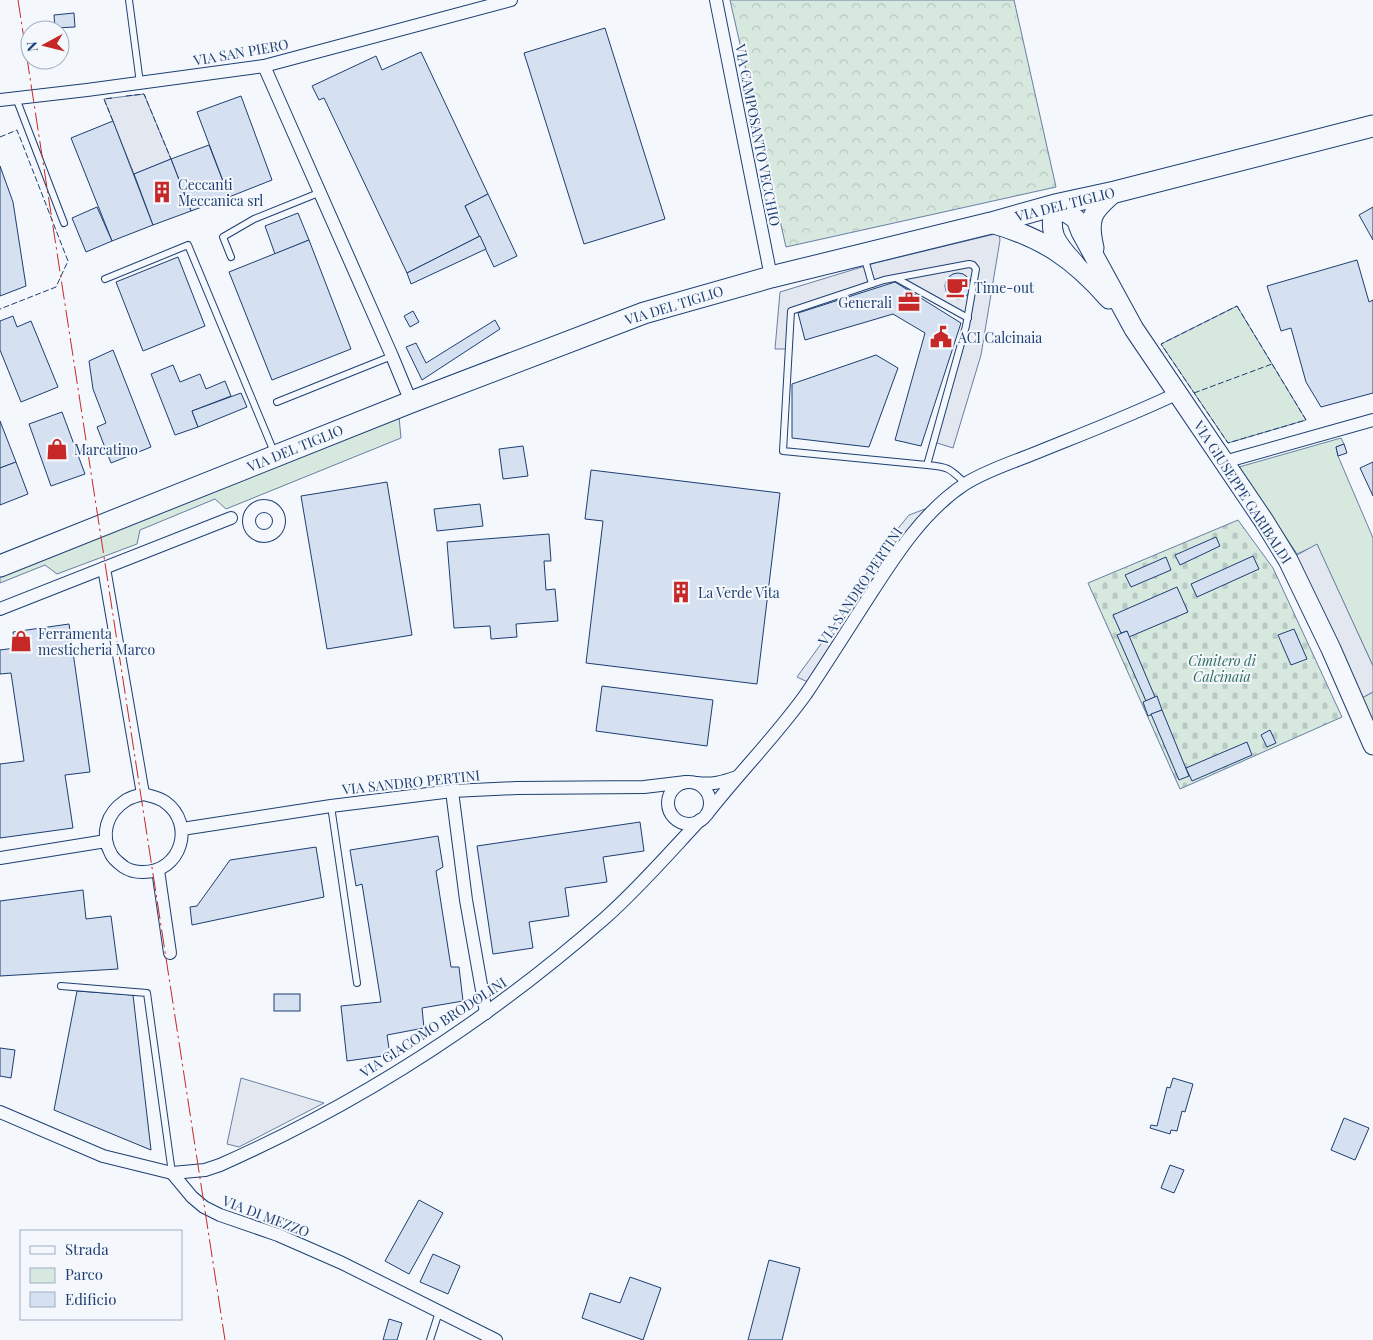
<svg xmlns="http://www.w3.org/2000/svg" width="1373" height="1340" font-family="'Playfair Display',serif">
<defs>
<pattern id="forest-crowns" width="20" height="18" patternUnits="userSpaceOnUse" patternTransform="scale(1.25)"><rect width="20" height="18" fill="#d7e8df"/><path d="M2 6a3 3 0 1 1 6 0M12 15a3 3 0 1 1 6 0" fill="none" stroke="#b8c8c3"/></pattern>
<pattern id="cemetery-stones" width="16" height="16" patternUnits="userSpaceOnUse" patternTransform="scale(1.25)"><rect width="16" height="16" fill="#d7e8df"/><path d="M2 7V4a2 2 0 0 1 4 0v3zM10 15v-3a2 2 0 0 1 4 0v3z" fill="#b8c8c3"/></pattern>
</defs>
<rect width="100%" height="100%" fill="#f4f7fb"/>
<!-- green -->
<g fill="#d7e8df" stroke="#687fa3">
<path d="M1237,306L1306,420L1228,443L1161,344Z"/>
<path d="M399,417L401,438L226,509L215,499L140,530L137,544L57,574L45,565L0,583V574Z"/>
<path d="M1341,438L1344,444L1336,447L1338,456L1373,538V666L1317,545L1297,554L1239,467Z"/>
<path d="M1373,692V723L1362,698Z"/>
</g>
<!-- forest -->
<path fill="url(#forest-crowns)" stroke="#687fa3" d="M730,0H1014L1056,187L786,247Z"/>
<!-- cemetery -->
<path fill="url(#cemetery-stones)" stroke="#687fa3" d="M1238,520L1273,568L1342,717L1180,789L1088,583Z"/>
<!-- parking -->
<g fill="#e3e8f0" stroke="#687fa3">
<path d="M144,94L171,159L134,174L104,99Z"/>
<path d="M999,233L1000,240L981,355L953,448L934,442L968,318L896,278L794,310L789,349H775L780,292L875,263Z"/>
<path d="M941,503L921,525L812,684L797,677L826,637L886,543L909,515Z"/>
<path d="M1317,544L1373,666V692L1354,702L1288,560Z"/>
<path d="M241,1078L324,1103L239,1147L227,1144Z"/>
</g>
<!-- building -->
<g fill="#d5e0f0" stroke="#1d3f73">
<path d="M74,13L75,27L55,28L54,15Z"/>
<path d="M605,28L665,219L584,244L524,53Z"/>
<path d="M421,52L488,194L465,206L480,236L407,273L324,98L319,100L312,86L376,56L382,70Z"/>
<path d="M241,96L272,180L229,197L197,112Z"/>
<path d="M113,121L153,225L112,241L71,138Z"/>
<path d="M209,145L229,197L191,211L171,159Z"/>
<path d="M171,159L191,211L153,225L134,174Z"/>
<path d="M0,166L13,202L26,286L0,296Z"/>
<path d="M488,194L517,256L494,267L465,206Z"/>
<path d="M97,207L112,241L86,252L72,218Z"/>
<path d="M1373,207V240L1359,215Z"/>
<path d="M298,213L309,240L275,254L265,226Z"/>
<path d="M480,236L486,249L411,284L407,273Z"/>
<path d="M309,240L351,349L272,380L229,272Z"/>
<path d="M178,257L205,326L143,351L116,282Z"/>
<path d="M1357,260L1369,302L1373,300V393L1321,407L1306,382L1291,328L1281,331L1267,286Z"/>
<circle cx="958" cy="286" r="13"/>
<path d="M895,282L961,323L921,446L895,440L925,333L893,314L805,340L798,313Z"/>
<path d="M413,311L419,322L410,327L404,316Z"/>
<path d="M13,316L17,327L31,321L58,387L21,402L0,350V321Z"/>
<path d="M495,320L500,329L422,380L406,347L416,343L426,363Z"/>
<path d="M113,350L151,447L111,463L97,427L106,423L93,389L89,361Z"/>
<path d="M876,355L898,368L869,447L792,438V384Z"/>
<path d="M173,365L180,382L200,374L206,389L225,381L231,396L192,411L198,427L175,435L151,374Z"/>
<path d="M241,393L247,407L198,427L192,411Z"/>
<path d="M62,412L85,474L51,486L29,424Z"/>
<path d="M0,421L16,462L0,468Z"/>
<path d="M1344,444L1347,453L1338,456L1336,447Z"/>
<path d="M523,446L528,476L503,479L499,449Z"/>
<path d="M16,462L28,494L0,505V468Z"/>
<path d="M1373,462V496L1360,468Z"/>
<path d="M591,470L780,493L757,684L586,663L603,521L585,519Z"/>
<path d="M387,482L412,635L327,649L301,496Z"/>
<path d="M480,504L483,526L437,531L434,509Z"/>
<path d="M549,534L551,561H544L546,590L555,589L558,621L516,624L517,637L491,639L490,626L454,628L447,542Z"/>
<path d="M1216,537L1220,546L1180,565L1175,555Z"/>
<path d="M1253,556L1259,569L1197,597L1191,584Z"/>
<path d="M1166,557L1171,570L1131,587L1125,575Z"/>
<path d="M1177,587L1188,612L1129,637L1127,631L1121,633L1113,615Z"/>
<path d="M69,624L90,772L65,775L73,828L0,838V764L24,761L11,673L0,674V650L15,648L13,632Z"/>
<path d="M1294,629L1307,659L1291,665L1278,635Z"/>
<path d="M1127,631L1155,697L1146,701L1117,635Z"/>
<path d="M602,686L713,700L707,746L596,731Z"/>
<path d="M1157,696L1162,710L1148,716L1143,702Z"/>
<path d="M1162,710L1189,776L1179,780L1151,714Z"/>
<path d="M1270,730L1276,743L1267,747L1261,735Z"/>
<path d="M1247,742L1252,755L1192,781L1186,768Z"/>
<path d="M640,822L644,851L603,857L607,882L565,888L569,916L529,922L533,948L493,954L477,846Z"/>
<path d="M438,836L443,867L436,871L451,967H459L463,1001L422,1008L424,1028L387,1035L390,1055L347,1061L341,1006L381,1002L362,884L356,886L350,850Z"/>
<path d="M316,847L324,897L192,925L190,907L197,906L230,860Z"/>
<path d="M83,890L86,919L111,916L118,969L0,976V901Z"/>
<path d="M77,991L133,995L151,1150L54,1110Z"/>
<rect x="274" y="994" width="26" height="17"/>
<path d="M0,1048L15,1050L11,1078L0,1076Z"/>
<path d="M1173,1078L1193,1084L1185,1112L1182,1111L1177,1131L1171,1130L1170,1134L1150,1128L1151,1125L1157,1126L1167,1087L1170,1088Z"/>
<path d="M1344,1118L1369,1128L1355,1160L1331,1150Z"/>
<path d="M1170,1165L1184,1170L1174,1193L1161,1188Z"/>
<path d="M419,1200L443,1213L409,1274L385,1261Z"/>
<path d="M433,1254L460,1266L448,1294L420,1282Z"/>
<path d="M769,1260L800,1268L782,1340H748Z"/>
<path d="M630,1277L661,1288L643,1340L582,1318L590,1293L620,1303Z"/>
<path d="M389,1319L402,1323L397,1340H383Z"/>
</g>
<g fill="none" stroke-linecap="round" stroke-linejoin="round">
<!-- lane casing -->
<g stroke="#1d3f73" stroke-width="8">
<g id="lane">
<path d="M129,0L140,83"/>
<path d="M16,98L64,223"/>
<path d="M864,256L872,284"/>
<path d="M231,257L223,237L254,219L321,192"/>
<path d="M896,278L968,318"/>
<path d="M105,279L188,245L274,452"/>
<path d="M277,402L392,356"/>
<path d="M927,465L966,326L976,269L973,265L969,264L884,280L791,311L783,451L927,465C950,467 950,469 966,484"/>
<path d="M331,806L357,983"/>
<path d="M61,986L147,993L172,1173"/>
<path d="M430,1340L439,1312"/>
</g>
</g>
<!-- street casing -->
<g stroke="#1d3f73" stroke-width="14">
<g id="street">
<path d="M716,0L771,277"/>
<path d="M264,66L392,356L411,402"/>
<path d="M0,100L87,90L264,66L511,0"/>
<path d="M1224,462L1373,420"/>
<circle cx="264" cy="521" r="15"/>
<path d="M104,568L143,794"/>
<path d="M0,609L231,518"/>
<circle cx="689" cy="803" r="21"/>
<path d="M697,783C712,785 723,782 737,777"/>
<path d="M452,791L466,900L486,1013"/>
<path d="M143,794C150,796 158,797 165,802C196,824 181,873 142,872C135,872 130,871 124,867C119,863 114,860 111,854C100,834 107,813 125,801C130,797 137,796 143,794Z"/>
<path d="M707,814C739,773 776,736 806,694C828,661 850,626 872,592C897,553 925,510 965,484C987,470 1014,462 1038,452C1085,433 1132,415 1178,393"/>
<path d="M182,829L331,806L452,791L517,788L644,787L686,782"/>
<path d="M0,858L106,841"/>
<path d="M158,870L170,953"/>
<path d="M0,1112L103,1156L172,1173L205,1170L220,1165C360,1103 490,1019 605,918C639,888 669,853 700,820"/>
<path d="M172,1173L192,1197L204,1207L220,1215L278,1235L342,1263L496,1340"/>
</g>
</g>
<!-- secondary casing -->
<g stroke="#1d3f73" stroke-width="21">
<g id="secondary">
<path d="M991,223C1043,238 1073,258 1109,299"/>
<path d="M1094,248C1087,218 1092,211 1115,192"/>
<path d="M1076,265C1057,244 1047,235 1055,205L1076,219L1081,232L1134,329L1264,521L1288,560L1331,649L1373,745"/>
</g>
</g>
<!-- primary casing -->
<g stroke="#1d3f73" stroke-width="23">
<path id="primary" d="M0,566L411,402L644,313L771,277L991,223L1055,205L1115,192L1373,126"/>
</g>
<!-- lane -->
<use href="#lane" stroke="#f4f7fb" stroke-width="6"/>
<!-- street -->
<use href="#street" stroke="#f4f7fb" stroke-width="12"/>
<!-- secondary -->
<use href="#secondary" stroke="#f4f7fb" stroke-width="19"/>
<!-- primary -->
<use href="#primary" stroke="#f4f7fb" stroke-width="21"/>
<!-- fence -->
<g stroke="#1d3f73" stroke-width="1" stroke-dasharray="6 2.5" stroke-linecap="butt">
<path d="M126,96L144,94L171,159"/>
<path d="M112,98L104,99L113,121"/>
<path d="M0,137L17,130L68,261L56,287L0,309"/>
<path d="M1237,306L1306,420L1228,443L1161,344Z"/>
<path d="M1194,393L1272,364"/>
</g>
<!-- power -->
<path stroke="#c62828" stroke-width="1" stroke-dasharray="18 4 2.5 4" stroke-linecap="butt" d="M18,0L225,1340"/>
</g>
<!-- icons -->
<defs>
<g id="building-bare" transform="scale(1.725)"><path d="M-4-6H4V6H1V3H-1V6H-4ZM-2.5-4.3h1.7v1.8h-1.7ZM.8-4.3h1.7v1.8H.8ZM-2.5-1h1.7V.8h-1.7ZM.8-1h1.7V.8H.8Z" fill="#c62828" stroke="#f4f7fb" stroke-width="2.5" paint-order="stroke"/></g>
<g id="cafe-bare" transform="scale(1.725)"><path d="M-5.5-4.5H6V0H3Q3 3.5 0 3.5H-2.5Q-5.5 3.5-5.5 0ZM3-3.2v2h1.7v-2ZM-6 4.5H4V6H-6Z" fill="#c62828" stroke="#f4f7fb" stroke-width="2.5" paint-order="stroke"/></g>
<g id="office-bare" transform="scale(1.725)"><path d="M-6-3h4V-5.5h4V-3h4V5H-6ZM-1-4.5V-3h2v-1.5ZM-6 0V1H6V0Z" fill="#c62828" stroke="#f4f7fb" stroke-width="2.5" paint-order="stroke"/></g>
<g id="civic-bare" transform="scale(1.725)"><path d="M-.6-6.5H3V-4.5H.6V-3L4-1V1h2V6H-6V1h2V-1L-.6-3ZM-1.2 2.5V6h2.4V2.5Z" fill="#c62828" stroke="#f4f7fb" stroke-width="2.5" paint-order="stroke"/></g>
<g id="shop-bare" transform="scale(1.725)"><path d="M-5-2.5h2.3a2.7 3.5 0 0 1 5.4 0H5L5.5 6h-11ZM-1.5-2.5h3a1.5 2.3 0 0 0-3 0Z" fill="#c62828" stroke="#f4f7fb" stroke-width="2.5" paint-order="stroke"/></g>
</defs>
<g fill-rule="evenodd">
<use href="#building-bare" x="162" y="192"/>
<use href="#cafe-bare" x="957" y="287"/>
<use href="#office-bare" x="909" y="302"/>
<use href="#civic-bare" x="941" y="337"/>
<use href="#shop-bare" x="57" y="449"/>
<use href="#building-bare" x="681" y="592"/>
<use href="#shop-bare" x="21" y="641"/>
</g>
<g text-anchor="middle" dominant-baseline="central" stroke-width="4" stroke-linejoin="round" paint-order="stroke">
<!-- street labels -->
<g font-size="14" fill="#1d3f73" stroke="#f4f7fb">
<text transform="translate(241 52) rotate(-10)">VIA SAN PIERO</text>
<text transform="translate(758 135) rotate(79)">VIA CAMPOSANTO VECCHIO</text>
<text transform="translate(1065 204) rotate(-14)">VIA DEL TIGLIO</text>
<text transform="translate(674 305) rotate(-17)">VIA DEL TIGLIO</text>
<text transform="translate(295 448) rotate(-22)">VIA DEL TIGLIO</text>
<text transform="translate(1243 492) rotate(57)">VIA GIUSEPPE GARIBALDI</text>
<text transform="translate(860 586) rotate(-56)">VIA SANDRO PERTINI</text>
<text transform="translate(411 782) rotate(-6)">VIA SANDRO PERTINI</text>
<text transform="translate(433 1027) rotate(-33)">VIA GIACOMO BRODOLINI</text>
<text transform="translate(266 1216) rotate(21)">VIA DI MEZZO</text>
</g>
<!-- poi labels -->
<g font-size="14" fill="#1d3f73" stroke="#f4f7fb" text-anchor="start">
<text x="178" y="184">Ceccanti<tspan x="178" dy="16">Meccanica srl</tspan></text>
<text x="974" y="287">Time-out</text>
<text x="892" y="302" text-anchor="end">Generali</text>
<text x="958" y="337">ACI Calcinaia</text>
<text x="74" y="449">Marcatino</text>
<text x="698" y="592">La Verde Vita</text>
<text x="38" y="633">Ferramenta<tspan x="38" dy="16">mesticheria Marco</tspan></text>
</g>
<!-- park labels -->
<g font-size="14" font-style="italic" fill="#2c6c60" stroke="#f4f7fb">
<text x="1222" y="660">Cimitero di<tspan x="1222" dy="16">Calcinaia</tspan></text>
</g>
</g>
<!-- legend -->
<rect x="20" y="1230" width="162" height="90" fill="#f4f7fb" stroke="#9eadc5"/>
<rect x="30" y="1246" width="25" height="8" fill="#f4f7fb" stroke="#9eadc5"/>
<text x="65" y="1255" font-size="15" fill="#1d3f73">Strada</text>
<rect x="30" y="1268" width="25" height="15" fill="#d7e8df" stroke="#9eadc5"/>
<text x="65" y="1280" font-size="15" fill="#1d3f73">Parco</text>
<rect x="30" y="1292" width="25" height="15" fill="#d5e0f0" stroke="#9eadc5"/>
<text x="65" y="1305" font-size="15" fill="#1d3f73">Edificio</text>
<!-- north arrow -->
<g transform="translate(45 45) rotate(263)"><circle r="24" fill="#f4f7fb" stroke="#9eadc5"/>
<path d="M0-4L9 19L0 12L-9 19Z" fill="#c62828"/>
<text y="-8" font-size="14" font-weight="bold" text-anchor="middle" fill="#1d3f73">N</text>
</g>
</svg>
